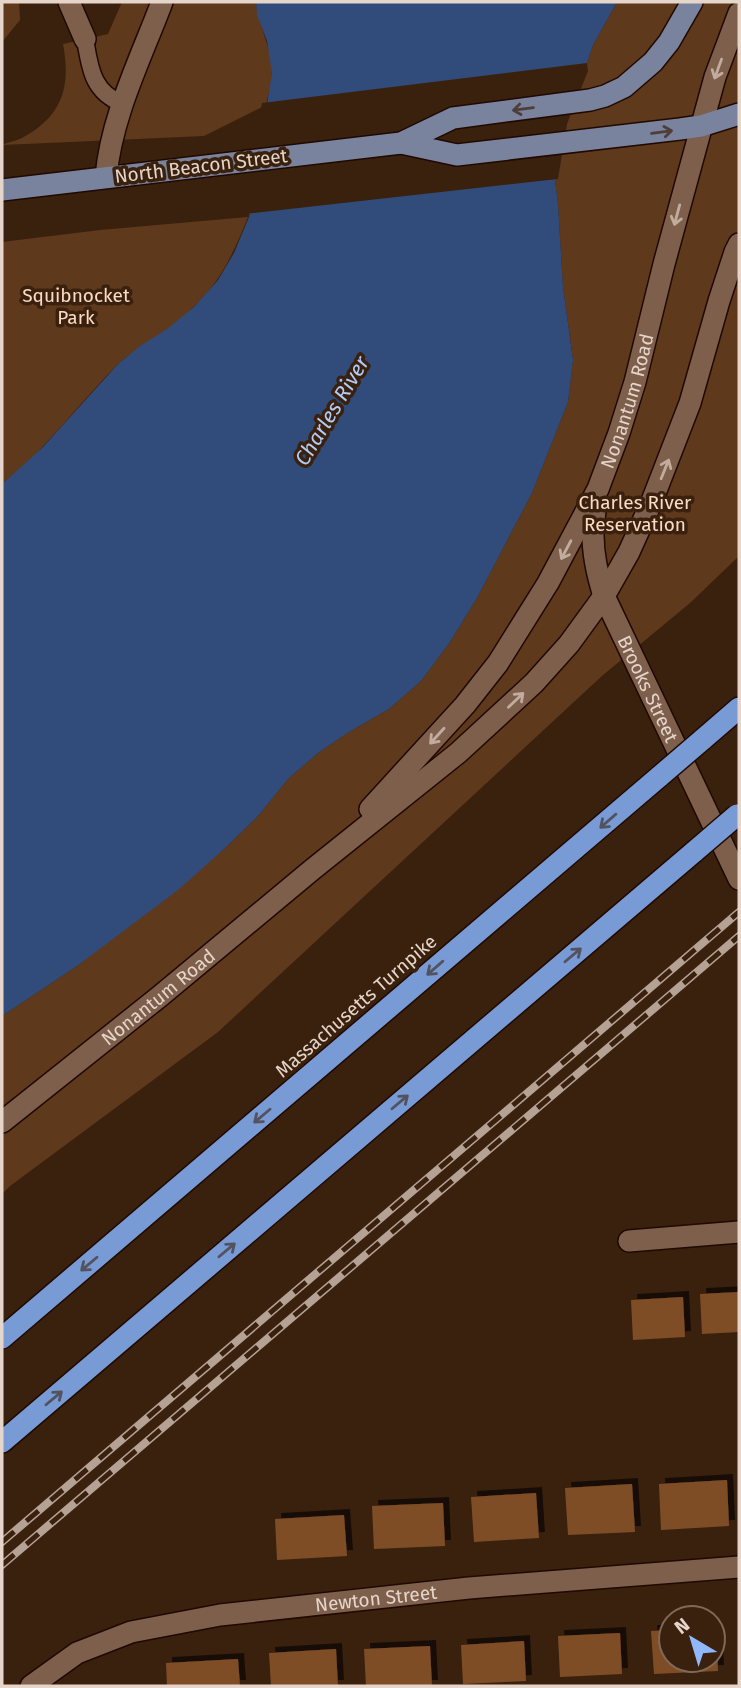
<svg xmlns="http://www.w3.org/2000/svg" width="741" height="1688" font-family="'Fira Sans',sans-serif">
<defs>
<filter id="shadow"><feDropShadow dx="6" dy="-6" stdDeviation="0" flood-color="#0009"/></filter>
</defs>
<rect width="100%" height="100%" fill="#3a210e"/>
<!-- green -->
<g fill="#5f391c">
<path d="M2,2H19L20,20L2,42Z"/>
<path d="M122,2H256C258,26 272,47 272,72C272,83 268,95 266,105L204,136L2,145C8,142 16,141 22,138C63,116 71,86 63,44L108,34Z"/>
<path d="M617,2H739V556L690,603L603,675L218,1032L10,1186L2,1194V1016L77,966L223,850L258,816L289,778L318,753L349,732L389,709L421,681L450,642L477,598L532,493L568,402L573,359L563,287L558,204L555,180L563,123L587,63L593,45Z"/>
<path d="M248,217C228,267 213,295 169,328C152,341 133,350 117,365C92,390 69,419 45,444C32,459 16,471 2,484V242L100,230Z"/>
</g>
<!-- water -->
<path fill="#314c7a" d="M256,2H617L593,45L587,63L563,123L555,180L558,204L563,287L573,360L568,402L532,493L477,598L450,642L421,681L389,709L349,732L318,753L289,778L258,816L223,850L178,890L77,966L2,1016V484L43,447L118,364L140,346L167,329L194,307L218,280L234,253L249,217L272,73L267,41L257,15Z"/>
<!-- pier -->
<path fill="#3a210e" d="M587,63L588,71L567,124L558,179L245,214L262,103Z"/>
<!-- building -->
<g fill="#7e4d27" filter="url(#shadow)">
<path d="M739,1292V1332L702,1334L700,1294Z"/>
<path d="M683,1297L685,1337L633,1340L631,1300Z"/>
<path d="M727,1480L729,1526L661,1530L659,1484Z"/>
<path d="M632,1484L635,1532L568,1535L565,1488Z"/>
<path d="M536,1493L539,1538L474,1542L471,1497Z"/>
<path d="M443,1503L445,1546L374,1549L372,1506Z"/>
<path d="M344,1515L347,1556L277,1560L275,1519Z"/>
<path d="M713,1628H716L718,1671L654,1674L651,1631L671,1630V1660H713Z"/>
<path d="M620,1633L622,1674L560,1677L558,1636Z"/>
<path d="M524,1641L526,1681L463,1684L461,1645Z"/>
<path d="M430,1646L432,1686H366L364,1649Z"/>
<path d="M336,1649L338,1686H271L269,1653Z"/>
<path d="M238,1659L240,1686H167L166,1663Z"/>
</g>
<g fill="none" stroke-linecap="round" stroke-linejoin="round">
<!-- lane casing -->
<g stroke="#200900" stroke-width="19">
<path id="lane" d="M85,39C90,68 92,92 123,104"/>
</g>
<!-- street casing -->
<g stroke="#200900" stroke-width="24">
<g id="street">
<path d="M69,2L85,39"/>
<path d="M629,1241L739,1232"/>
<path id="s1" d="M31,1686L77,1653L131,1632L220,1615L469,1588L739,1567"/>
</g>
</g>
<!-- secondary casing -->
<g stroke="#200900" stroke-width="24">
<g id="secondary">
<path d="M106,177C111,117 141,58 162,2"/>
<path id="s2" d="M596,502C595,513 593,524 593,535C593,556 598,577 604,596L739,879"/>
<path id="s3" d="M370,809L465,705L498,663L548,583L598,489L619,433L635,382L664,264L715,77L739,13"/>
<path id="s4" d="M2,1122L159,997L313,869L458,753L534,683L569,644L604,596L629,552L652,501L690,403L719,301L735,252L739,244"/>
</g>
</g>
<!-- primary casing -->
<g stroke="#200900" stroke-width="24">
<g id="primary">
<path d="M401,143L457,155L680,129L701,126L739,114"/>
<path d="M2,190L401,143L453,118L590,100L605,96L624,87L653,62L669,42L692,2"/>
</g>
</g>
<!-- highway casing -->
<g stroke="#200900" stroke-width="24">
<g id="highway">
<path d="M702,740L739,708"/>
<path d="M2,1338L660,776"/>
<path d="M2,1442L695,851"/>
</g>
</g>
<!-- lane -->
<use href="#lane" stroke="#7d5f4b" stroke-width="16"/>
<!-- street -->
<use href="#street" stroke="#7d5f4b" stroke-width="21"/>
<!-- secondary -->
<use href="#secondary" stroke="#7d5f4b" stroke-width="21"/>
<!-- primary -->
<use href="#primary" stroke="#7a839e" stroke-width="21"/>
<!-- highway -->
<use href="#highway" stroke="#789bd6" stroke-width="21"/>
<!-- rail casing -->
<g stroke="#b5a295" stroke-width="8">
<g id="rail">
<path d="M2,1542L739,912"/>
<path d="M2,1565L739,936"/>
</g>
</g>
<!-- rail -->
<use href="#rail" stroke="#3a210e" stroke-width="5" stroke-dasharray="16" stroke-linecap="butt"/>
<!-- highway-bridge casing -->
<g stroke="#200900" stroke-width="24" stroke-linecap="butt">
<g id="highway-bridge">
<path d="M660,776L702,740"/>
<path d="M695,851L737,815"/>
</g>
</g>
<!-- highway-bridge -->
<use href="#highway-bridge" stroke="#789bd6" stroke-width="21"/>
</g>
<!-- one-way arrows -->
<defs><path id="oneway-shaft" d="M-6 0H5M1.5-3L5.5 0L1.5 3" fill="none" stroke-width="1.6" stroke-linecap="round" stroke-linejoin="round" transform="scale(1.75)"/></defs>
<g stroke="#c1ac9e">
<use href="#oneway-shaft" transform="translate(718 69) rotate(110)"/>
<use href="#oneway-shaft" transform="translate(677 215) rotate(105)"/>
<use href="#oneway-shaft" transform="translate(665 469) rotate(-68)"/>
<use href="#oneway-shaft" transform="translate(566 550) rotate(118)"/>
<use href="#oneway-shaft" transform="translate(516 700) rotate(-44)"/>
<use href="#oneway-shaft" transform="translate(437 736) rotate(132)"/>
</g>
<g stroke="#4d3e39">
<use href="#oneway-shaft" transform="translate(523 109) rotate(173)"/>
<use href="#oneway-shaft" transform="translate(662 132) rotate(-8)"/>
</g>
<g stroke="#53525e">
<use href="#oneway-shaft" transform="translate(608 821) rotate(139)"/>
<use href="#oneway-shaft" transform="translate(573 955) rotate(-40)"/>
<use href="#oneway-shaft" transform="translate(435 968) rotate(139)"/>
<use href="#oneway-shaft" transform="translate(400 1102) rotate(-40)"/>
<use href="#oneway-shaft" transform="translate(262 1116) rotate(140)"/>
<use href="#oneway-shaft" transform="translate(227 1250) rotate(-40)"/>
<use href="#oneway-shaft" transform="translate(89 1264) rotate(140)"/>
<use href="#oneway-shaft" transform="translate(54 1398) rotate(-40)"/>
</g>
<g text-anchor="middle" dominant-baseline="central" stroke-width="7" stroke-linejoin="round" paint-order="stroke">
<!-- street labels -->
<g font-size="19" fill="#e6d5ca" stroke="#3a210e">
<text transform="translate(201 166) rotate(-7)">North Beacon Street</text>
<text stroke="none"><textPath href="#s3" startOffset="488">Nonantum Road</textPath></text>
<text stroke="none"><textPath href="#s2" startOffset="198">Brooks Street</textPath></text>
<text stroke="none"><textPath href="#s4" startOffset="200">Nonantum Road</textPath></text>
<text transform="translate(356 1006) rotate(-41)">Massachusetts Turnpike</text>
<text stroke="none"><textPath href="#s1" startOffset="362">Newton Street</textPath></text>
</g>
<!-- park labels -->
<g font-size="19" fill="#fbdbc5" stroke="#3a210e">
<text x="76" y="295">Squibnocket<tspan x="76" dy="22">Park</tspan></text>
<text x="635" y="502">Charles River<tspan x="635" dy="22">Reservation</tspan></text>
</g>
<!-- water labels -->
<g font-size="21" font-style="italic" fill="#b2ccf9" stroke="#3a210e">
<text transform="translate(332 411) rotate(-59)">Charles River</text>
</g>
</g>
<!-- border -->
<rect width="741" height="1688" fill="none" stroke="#e6d5ca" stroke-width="7"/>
<!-- north arrow -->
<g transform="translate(692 1639) rotate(322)"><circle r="33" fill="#3a210e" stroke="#7f6959" stroke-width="2"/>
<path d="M0-5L12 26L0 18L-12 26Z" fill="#90b8fd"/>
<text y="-10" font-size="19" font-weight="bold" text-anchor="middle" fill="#e6d5ca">N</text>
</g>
</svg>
